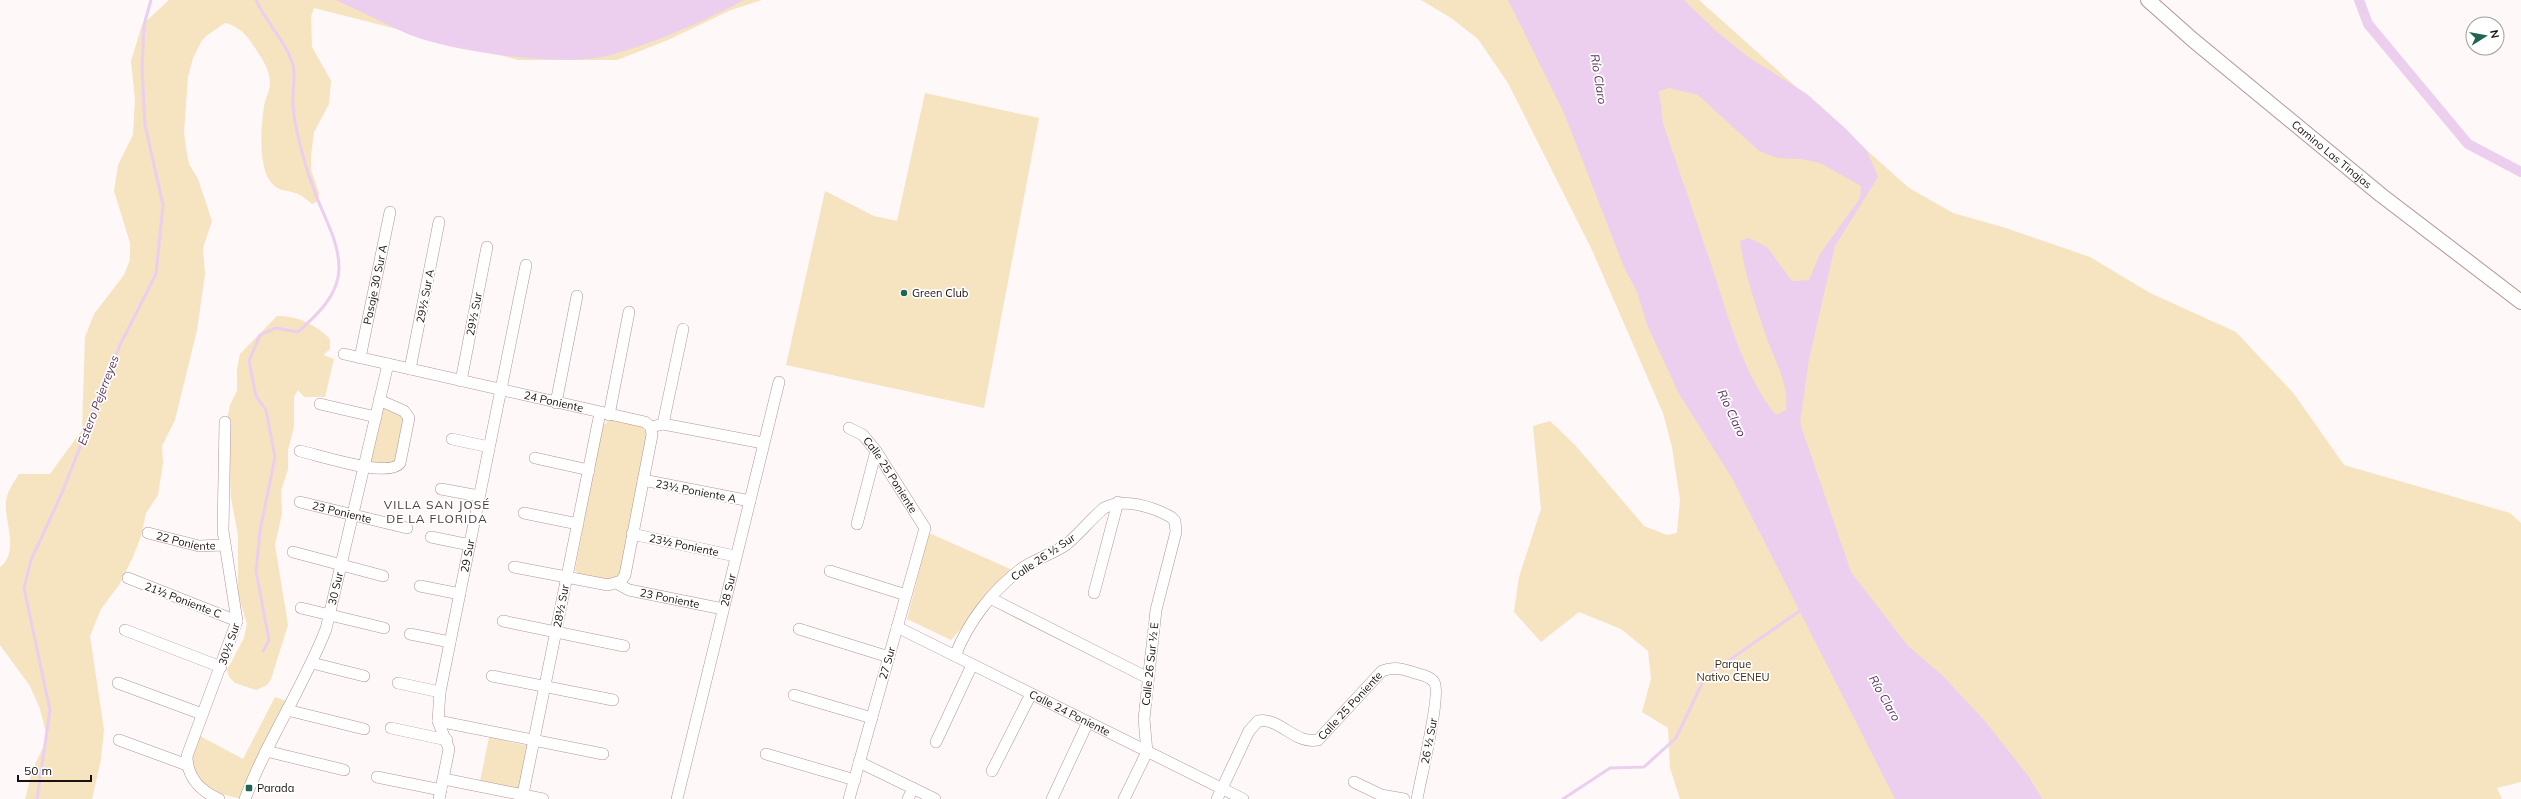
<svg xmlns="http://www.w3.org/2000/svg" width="2521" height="799" font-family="Mulish,sans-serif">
<rect width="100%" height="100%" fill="#fef8f8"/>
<!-- green -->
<g fill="#f6e3bf">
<path d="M169,0H762L731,10L668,40L617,60H519L314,8L311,16L312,47L331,81L329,104L314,132L311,156V170L319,193L318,201L312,204C308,201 304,197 300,195C286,188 276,194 267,176C259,158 261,126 264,107C265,99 270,91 270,83C270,69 261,57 253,45C246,34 238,26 225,23L206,36L201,42L193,58L188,77L184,132L186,148L189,164L198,179L212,221L203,248L205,274L197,330L175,420L162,446L163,463L158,495L146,513L141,536L133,557L119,585L101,609L90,636L104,730L101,759L92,799H25L33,768L47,740L46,733L40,709L30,686L0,645V567C20,552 4,521 6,502C7,491 14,482 19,474H50L82,430L85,337L94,314L124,275L130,260V243L114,191L118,165L133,135L135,99L131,61L142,25Z"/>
<path d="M1421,0H1699L1909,188L1953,213L2006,228L2090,257L2150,293L2236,332L2294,394L2344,465L2510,513L2521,523V782L2497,788L2502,799H1680L1670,768L1668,728L1642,712L1651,679L1648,651L1621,629L1579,612L1541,642L1514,612L1519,577L1541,509L1533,426L1550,421L1575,445L1644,526L1667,535L1677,533L1680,500L1672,447L1663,413L1592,250L1508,83L1478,39L1451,18Z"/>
<path d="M925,93L1039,118L984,408L786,365L825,191L874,216L897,221Z"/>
<path d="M277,316C298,316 315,324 330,339V349L323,355L334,359L325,397H304L298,390L294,397V427L288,450V469L281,491L282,514L275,545L288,625L271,679L267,685L256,690L235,683L229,677L227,670L244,638L247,624L238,594V535L231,498L227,420L230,405L237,391V369L240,354Z"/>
<path d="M381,407L404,414L398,461L390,466L367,464Z"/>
<path d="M610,420L643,427L648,436L621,574L611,581L580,576L575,570L602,426Z"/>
<path d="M929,533L1017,572L983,603L951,640L907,619Z"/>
<path d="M275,697L286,701L241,799C206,790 203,791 189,757L198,735L243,759Z"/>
<path d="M489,737L528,746L519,789L480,782Z"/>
</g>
<!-- water -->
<g fill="#eccfee" fill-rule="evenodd">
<path d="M336,0H744C700,23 655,43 607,56C562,67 454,52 410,35C385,24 360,11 336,0Z"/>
<path d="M1508,0H1684L1715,30L1748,57L1807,94L1846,129L1867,151L1878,177L1835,246L1809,359L1800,423L1851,572L1908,646L1942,675L1984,720L2029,777L2042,799H1895L1732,478L1679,394L1648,327L1637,292L1624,267L1564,113ZM1669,88L1698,95L1759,151L1778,158L1801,159L1820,163L1861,186L1860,198L1820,254L1809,280L1792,281L1767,247L1749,238L1740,241C1744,273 1756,306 1766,336C1775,362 1789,382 1786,410L1776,415C1745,377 1730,323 1715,276C1698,225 1680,174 1663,123L1659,91Z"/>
</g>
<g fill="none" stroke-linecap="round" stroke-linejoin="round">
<!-- stream -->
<g stroke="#eccfee" stroke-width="3">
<path d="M256,0C266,23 286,41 293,65C296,77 292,93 293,105C294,127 306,169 314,190C323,216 339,240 339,268C339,295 317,315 298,332L276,328L260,335L249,361L256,396L266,410L275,457L260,531L256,571L269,640L263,651"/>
<path d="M37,799L50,710L24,588L31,560L62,493L120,345L156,274L163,205L145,125L142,66L144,25L151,0"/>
<path d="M1563,799L1610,768L1644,767L1676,738L1705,677L1801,610"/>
</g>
<!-- canal -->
<path stroke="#eccfee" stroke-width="10" d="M2359,0L2368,24L2468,144L2521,172"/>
<!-- minor casing -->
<g stroke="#b19694" stroke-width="12">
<g id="minor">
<path id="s1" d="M344,354L645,422L651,427"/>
<path id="s2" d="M360,358L390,212"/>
<path d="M410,369L439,222"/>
<path d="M461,381L487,247"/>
<path d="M556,403L577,296"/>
<path d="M320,404L376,417"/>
<path d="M609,415L629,312"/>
<path d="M663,424L683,329"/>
<path d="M651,427L663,424L763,443"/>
<path id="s3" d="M849,428L863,435L876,451L925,528L849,799"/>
<path d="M452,439L489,447"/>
<path d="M300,451C319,455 389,479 400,463L409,418L404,411L379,400"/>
<path d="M535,458L589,470"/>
<path d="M643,480L750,501"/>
<path d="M441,489L479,496"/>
<path id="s4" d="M300,502L407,528"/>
<path d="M524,513L578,524"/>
<path d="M857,524L876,451"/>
<path id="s5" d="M148,533L199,546L224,545"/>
<path d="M632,534L735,556"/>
<path d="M431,537L470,545"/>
<path d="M293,552L383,576"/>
<path d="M514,567L608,585L621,581L625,575L652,435L651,427"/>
<path d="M830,571L906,595"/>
<path d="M128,578L237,621"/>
<path id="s6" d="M618,584L629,590L723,609"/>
<path d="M420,586L460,594"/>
<path d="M1094,593L1118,502"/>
<path d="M990,598L1148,678"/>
<path d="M301,608L384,628"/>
<path d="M503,621L624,646"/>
<path id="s7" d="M897,627L1243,799"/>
<path d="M799,629L889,657"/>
<path d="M125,630L221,667"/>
<path d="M410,634L450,642"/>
<path d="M955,656C968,622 992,591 1021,569C1035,559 1053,554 1067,544C1080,533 1091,519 1104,508C1123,497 1153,507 1171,517L1175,521L1176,532L1156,610L1144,719L1147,752L1124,799"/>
<path d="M312,663L364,676"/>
<path d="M492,676L613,700"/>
<path d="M118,683L202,714"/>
<path d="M398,683L440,692"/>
<path d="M794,695L872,718"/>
<path d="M287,710L364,729"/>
<path d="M438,721L603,754"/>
<path d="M391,728L447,740"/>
<path d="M119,740L187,765"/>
<path d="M936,742L972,665"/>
<path d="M266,751L344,770"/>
<path d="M766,754L855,780"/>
<path d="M859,762L935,799"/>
<path d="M992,771L1031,694"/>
<path d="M377,777L441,790"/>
<path d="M444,779L543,799"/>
<path d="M1354,782L1381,795L1404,799"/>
<path d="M219,799C200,791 187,777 187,756L237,621L223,531L225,422"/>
<path id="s8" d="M245,799C267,740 303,688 326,629L388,364"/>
<path id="s9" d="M439,799L449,749L438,721L440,692L526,265"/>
<path d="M522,799L600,413"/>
<path id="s10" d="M677,799L779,382"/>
<path d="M908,799L913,788"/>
<path d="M1052,799L1088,722"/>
<path id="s11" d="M1217,799L1249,731L1258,721C1280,717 1295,745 1318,740L1382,671C1394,666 1403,669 1415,673C1421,675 1430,676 1434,682C1442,691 1420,782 1417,799"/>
</g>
</g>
<!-- tertiary casing -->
<g stroke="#b19694" stroke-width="16">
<g id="tertiary">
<path id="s12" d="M2148,0L2193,40L2381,195L2521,302"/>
</g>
</g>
<!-- minor -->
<use href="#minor" stroke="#fff" stroke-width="11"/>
<!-- tertiary -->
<use href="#tertiary" stroke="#fff" stroke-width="14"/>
</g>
<!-- markers -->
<g fill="#216453" stroke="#fff" stroke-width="1.5">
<circle cx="904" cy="293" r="4"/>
<rect x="245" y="784" width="8" height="8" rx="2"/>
</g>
<g text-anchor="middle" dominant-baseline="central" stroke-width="3.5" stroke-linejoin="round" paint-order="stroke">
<!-- street labels -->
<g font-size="11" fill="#1a100f" stroke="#fff">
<text stroke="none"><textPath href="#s12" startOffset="240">Camino Las Tinajas</textPath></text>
<text stroke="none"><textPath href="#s2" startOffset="75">Pasaje 30 Sur A</textPath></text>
<text transform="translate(425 296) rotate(-79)">29½ Sur A</text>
<text transform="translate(474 314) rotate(-79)">29½ Sur</text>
<text stroke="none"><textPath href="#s1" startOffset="215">24 Poniente</textPath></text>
<text stroke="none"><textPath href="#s3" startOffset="64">Calle 25 Poniente</textPath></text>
<text transform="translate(696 491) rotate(11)">23½ Poniente A</text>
<text stroke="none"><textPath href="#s4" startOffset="43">23 Poniente</textPath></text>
<text stroke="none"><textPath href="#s5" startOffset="39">22 Poniente</textPath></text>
<text transform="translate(684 545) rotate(12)">23½ Poniente</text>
<text stroke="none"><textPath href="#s9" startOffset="249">29 Sur</textPath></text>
<text transform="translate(1043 557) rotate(-34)">Calle 26 ½ Sur</text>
<text stroke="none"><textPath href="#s8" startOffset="230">30 Sur</textPath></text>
<text stroke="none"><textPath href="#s10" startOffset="215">28 Sur</textPath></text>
<text stroke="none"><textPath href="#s6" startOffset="54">23 Poniente</textPath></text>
<text transform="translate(183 600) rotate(21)">21½ Poniente C</text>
<text transform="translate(561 606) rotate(-79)">28½ Sur</text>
<text transform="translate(229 644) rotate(-71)">30½ Sur</text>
<text transform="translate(887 663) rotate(-74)">27 Sur</text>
<text transform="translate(1150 664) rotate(-84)">Calle 26 Sur ½ E</text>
<text stroke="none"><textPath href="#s11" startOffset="200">Calle 25 Poniente</textPath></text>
<text stroke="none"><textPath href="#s7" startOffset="193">Calle 24 Poniente</textPath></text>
<text transform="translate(1429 741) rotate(-79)">26 ½ Sur</text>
</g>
<!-- poi labels -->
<g font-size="11" fill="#1a100f" stroke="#fff" text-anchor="start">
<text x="912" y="293">Green Club</text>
<text x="257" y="788">Parada</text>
</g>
<!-- park labels -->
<g font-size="11" fill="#3a2b0d" stroke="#fff">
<text x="1733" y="664">Parque<tspan x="1733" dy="13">Nativo CENEU</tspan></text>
</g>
<!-- water labels -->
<g font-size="12" font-style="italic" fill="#58325c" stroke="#fff">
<text transform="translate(1599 79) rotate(81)">Río Claro</text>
<text transform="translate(98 400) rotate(-69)">Estero Pejerreyes</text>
<text transform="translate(1732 413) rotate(65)">Río Claro</text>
<text transform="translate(1885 698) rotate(60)">Río Claro</text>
</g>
<!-- neighbourhood labels -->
<g font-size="12" letter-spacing="1" fill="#4d3735" stroke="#fff">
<text x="437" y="504">VILLA SAN JOSÉ<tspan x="437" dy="14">DE LA FLORIDA</tspan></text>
</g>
</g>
<!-- north arrow -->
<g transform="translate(2485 36) rotate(79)"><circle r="19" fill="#ffffff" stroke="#a39f9f"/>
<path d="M0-3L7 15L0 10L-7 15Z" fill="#216453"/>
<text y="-6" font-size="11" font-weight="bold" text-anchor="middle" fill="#1a100f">N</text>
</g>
<!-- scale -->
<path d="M18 775v6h73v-6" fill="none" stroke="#1a100f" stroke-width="2"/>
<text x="24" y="775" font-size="12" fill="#1a100f" stroke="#ffffff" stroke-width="3" paint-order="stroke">50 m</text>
</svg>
